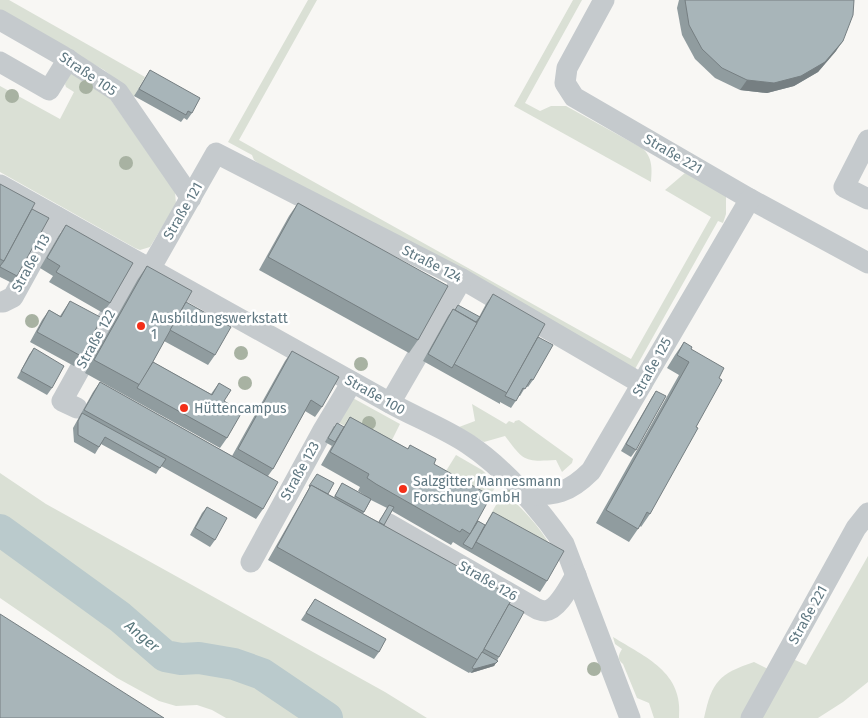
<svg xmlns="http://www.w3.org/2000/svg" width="868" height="718" font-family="'Fira Sans',sans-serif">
<rect width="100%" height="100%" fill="#f8f7f4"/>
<!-- green -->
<g fill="#dae0d5">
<path d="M0,0H9L145,77L132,100L113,77L104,70L0,12Z"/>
<path d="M308,0H317L239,140L631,359L711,217L665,190L685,173L726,195V214L723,223L718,221L635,369L258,163L254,160L252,155L228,142Z"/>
<path d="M573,0H582L525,103L540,111L551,106H566L642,148C653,157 652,170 651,182L514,106Z"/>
<path d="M71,72L104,90L175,192L176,204L150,247L140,250L135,248L0,172V86L60,119L74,92L66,87L65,84Z"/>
<path d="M351,397L400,424L387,450L336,421Z"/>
<path d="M472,404L506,424L509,421L514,423L515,421L519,420L573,459L572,463L562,472L556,460C524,462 524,461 505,436L484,442L459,427L475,421Z"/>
<path d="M456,455L482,470L497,484L485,505L441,479Z"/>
<path d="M0,473L46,504L385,692L427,718H226L212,710L197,705L176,706L159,701L117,678L0,598Z"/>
<path d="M504,491C524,511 545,531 556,557L488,519Z"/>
<path d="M868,556V682L843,702L818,718H759L793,659L806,665Z"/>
<path d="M613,637C645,657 684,672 679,718H654L649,703L637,698L623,664C617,659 618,656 622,649L615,644Z"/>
<path d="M754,662L770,670L743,718H704C712,681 719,674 754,662Z"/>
</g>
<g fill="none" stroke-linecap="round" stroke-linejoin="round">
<!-- river -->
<path stroke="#bacacc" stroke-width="32" d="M0,530L120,617L165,656L181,659L199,658L234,664L262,674L327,718"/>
<!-- minor -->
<g stroke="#c5cacd" stroke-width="21">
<path d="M604,0L567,68L565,83L574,97L750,199L868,263"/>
<path d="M0,20L61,55L118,92L191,198"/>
<path d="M0,62L49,90L68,59"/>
<path d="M868,140L844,187L868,199"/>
<path d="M0,185L390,403C415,417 444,428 468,444C503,467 540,509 564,544L630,718"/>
<path d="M150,269L216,153L462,279L642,384"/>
<path d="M0,302H3L13,297L57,217"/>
<path d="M390,403L462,279"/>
<path d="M77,408L62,401L139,263"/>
<path d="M525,495C555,496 569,493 591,471L750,199"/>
<path d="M389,524L537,609C540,610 542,611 545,611C558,610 570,585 576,575"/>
<path d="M251,562L322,432L352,382"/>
<path d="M751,718L856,528L868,513"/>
</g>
</g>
<!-- trees -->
<g fill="#a8b2a2">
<circle cx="86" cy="87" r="7"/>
<circle cx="12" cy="96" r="7"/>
<circle cx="126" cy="163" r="7"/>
<circle cx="32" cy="321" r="7"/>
<circle cx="241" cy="353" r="7"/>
<circle cx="361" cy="364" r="7"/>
<circle cx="245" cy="383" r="7"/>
<circle cx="369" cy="423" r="7"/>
<circle cx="510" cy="497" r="7"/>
<circle cx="594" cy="669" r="7"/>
</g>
<!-- wall -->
<g fill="#909c9f" fill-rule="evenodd">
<path d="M679,0H854L836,51L818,72L794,86L767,93L740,90L715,78L695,59L682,35L677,8Z"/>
<path d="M150,70L192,113L187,120L184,118L181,122L134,96Z"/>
<path d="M0,184L32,209L17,276L12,283L0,277Z"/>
<path d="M298,203L418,340L409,353L259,270L289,216Z"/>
<path d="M66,225L110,303L103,313L49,282L53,276L40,268L59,235Z"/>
<path d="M147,266L186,302L215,355L208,365L164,341L153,362L211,394L219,383L224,401L227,438L220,448L85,373L138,279Z"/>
<path d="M493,294L538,337L533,380L528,387L526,386L520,396H519L511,408L500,402V404L423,361L448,316L453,309L479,317L486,304Z"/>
<path d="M70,301L81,356L74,366L30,342L42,320L49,310L60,316Z"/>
<path d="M684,342L719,378L696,427L650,514L641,527L640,526L629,542L596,523L679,375L667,368L675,355Z"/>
<path d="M34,348L52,388L47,395L17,378L29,355Z"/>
<path d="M292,351L322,407L315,417L305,411L273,469L268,476L263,509L256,519L161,466L156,474L101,444L95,454L74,442L73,428L93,392L100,382L232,456L285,361Z"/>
<path d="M656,391L636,450L631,457L621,451L652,397Z"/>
<path d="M350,417L408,449L410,445L434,464L478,521L485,525L493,512L547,581L540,592L461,547L453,542L451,545L392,511L384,525L509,604L499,657L494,666L471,673L470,672L469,673L268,560L317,474L328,494L334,497L342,483L366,496L358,491L360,487L321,465L333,444L332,446L325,442L334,426L344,427ZM371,500L387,508L379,522L363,514Z"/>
<path d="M207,507L215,540L210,547L190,535L202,513Z"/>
<path d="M315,599L379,652L374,659L301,620Z"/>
</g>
<!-- shaded-wall -->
<g fill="#767f82">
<path d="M843,41L836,51L818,72L794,86L767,93L740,90L747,80Z"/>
<path d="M496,663L494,666L471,673L474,669Z"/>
</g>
<!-- building -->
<g fill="#a8b5b9" stroke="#767f82">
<path d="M685,0H854L853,15L843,41L825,62L801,76L774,83L747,80L722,68L702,49L689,25Z"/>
<path d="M150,70L200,98L192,113L188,111L186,115L139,89Z"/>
<path d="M0,184L35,203L4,261L0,259Z"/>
<path d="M298,203L448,286L418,340L268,257Z"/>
<path d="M32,209L49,218L17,276L0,267V266L4,261Z"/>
<path d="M66,225L133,263L110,303L56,272L60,266L47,258Z"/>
<path d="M147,266L192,291L140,385L94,360Z"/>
<path d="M493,294L545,324L507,393L454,364Z"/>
<path d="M70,301L102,318L81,356L37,332L49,310L61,317Z"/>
<path d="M186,302L231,327L215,355L170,330Z"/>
<path d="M458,305L480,317L476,322L455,310Z"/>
<path d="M453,309L477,323L452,368L428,354Z"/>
<path d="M538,337L553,345L533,380L531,379L525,389L523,388L516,401L505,396Z"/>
<path d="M684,342L692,347L691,349L724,368L719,378L722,380L696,427L698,428L650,514L647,512L638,529L606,510L689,362L677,355Z"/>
<path d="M34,348L64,366L52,388L21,371Z"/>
<path d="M292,351L339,377L322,407L311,400L273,469L238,449Z"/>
<path d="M153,362L212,395L219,383L231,390L224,401L242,412L227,438L137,388Z"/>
<path d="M100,382L278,482L263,509L84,410Z"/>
<path d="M656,391L666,396L636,450L626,444Z"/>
<path d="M82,413L166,459L160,468L105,437L99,447L78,435V421Z"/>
<path d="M350,417L408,449L410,445L436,459L434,464L491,496L470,534L462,529L460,532L376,484L367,478L369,474L330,452Z"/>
<path d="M337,423L344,427L335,442L328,438Z"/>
<path d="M317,474L334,483L328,494L311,485L310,487L309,486Z"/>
<path d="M342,483L371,499L364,512L335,496Z"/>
<path d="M311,485L513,597L478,660L277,547Z"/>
<path d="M389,505L394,507L384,525L379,522Z"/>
<path d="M207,507L227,518L215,540L195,528Z"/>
<path d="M493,512L564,551L547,581L476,542Z"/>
<path d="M478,521L485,525L472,549L463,544L470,534Z"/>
<path d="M315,599L386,639L379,652L306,613Z"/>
<path d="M509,604L524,612L499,657L484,649Z"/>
<path d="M0,614L164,718H0Z"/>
<path d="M482,652L498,661L496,663L474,669L472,668Z"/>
</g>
<!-- markers -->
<g fill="#f32f19" stroke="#fff" stroke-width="2">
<circle cx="141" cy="326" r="5"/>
<circle cx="184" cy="408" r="5"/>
<circle cx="403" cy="489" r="5"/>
</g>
<g text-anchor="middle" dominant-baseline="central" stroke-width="5" stroke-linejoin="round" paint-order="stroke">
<!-- street labels -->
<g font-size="14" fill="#607882" stroke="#fff">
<text transform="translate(88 74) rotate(34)">Straße 105</text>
<text transform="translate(673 154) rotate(30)">Straße 221</text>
<text transform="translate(183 211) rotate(-60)">Straße 121</text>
<text transform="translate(31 263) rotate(-61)">Straße 113</text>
<text transform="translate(432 264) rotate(27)">Straße 124</text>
<text transform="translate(96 339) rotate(-61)">Straße 122</text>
<text transform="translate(652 367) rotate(-61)">Straße 125</text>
<text transform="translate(375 395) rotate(29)">Straße 100</text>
<text transform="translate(300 471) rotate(-61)">Straße 123</text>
<text transform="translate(488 581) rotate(30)">Straße 126</text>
<text transform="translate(808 615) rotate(-61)">Straße 221</text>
</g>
<!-- poi labels -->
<g font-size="14" fill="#607882" stroke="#fff" text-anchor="start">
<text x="151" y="318">Ausbildungswerkstatt<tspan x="151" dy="16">1</tspan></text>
<text x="194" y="408">Hüttencampus</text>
<text x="413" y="481">Salzgitter Mannesmann<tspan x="413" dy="16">Forschung GmbH</tspan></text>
</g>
<!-- water labels -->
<g font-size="15" font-style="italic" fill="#5a787d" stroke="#fff">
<text transform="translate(142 636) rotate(40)">Anger</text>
</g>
</g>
</svg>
